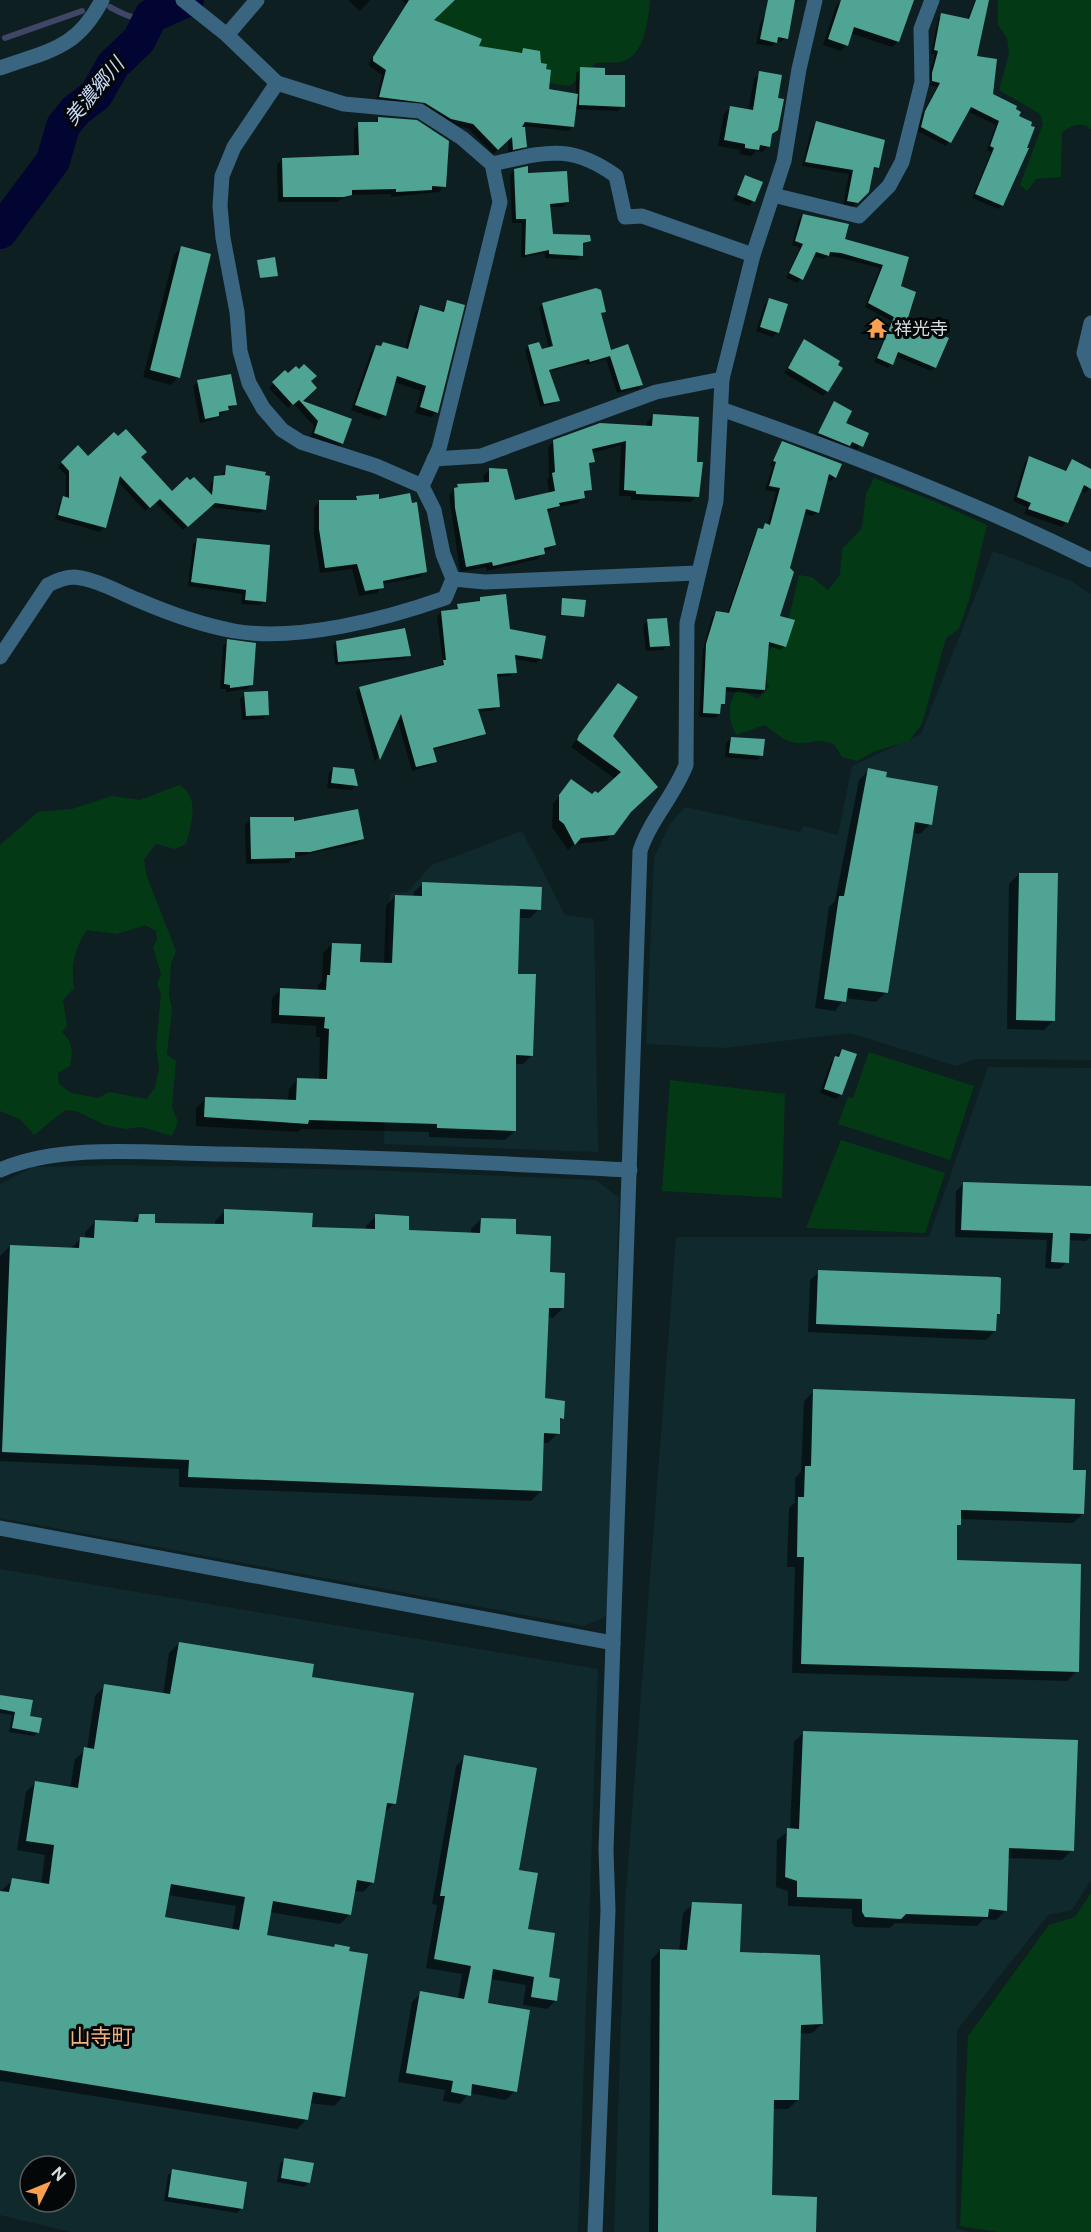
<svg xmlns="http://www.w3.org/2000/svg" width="1091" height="2232" font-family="'Public Sans','Noto Sans JP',sans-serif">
<rect width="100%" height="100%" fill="#0e1f21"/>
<!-- built -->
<g fill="#0f292d" fill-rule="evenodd">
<path d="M993,551L1071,581L1091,594V1060L976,1059L956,1066L850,1033L725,1048L646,1044L654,858L669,825L685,807L800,832L804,826L838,835L852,766L921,734Z"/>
<path d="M522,831L565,915L594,919L598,1152L384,1144L390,893L407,892L432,865Z"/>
<path d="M988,1067L1091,1068V1880L1072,1910L1048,1915L957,2030L956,2228L969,2232H614L625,1904L676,1237H929Z"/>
<path d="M120,1165L369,1170L596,1180L619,1198L607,1616L584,1626L0,1518V1184L33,1167Z"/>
<path d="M0,1569L598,1669L578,2232H71L0,2215ZM30,2166H66V2202H30Z"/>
</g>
<!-- green -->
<g fill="#043915" fill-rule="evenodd">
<path d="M458,0H650C648,20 645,57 620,62C613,63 604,62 596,63L570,86C514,81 468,48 422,17Z"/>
<path d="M998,0H1091V129C1081,121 1072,126 1062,132L1061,177L1036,179L1027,191L1020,185L1043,124L1040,114L999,90L1009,54L1007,38L998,25Z"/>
<path d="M874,478L936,502L987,525L969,600L959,629L946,638L922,724L909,741L875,751L857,761L842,757L834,744C815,738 817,743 800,743C787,744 775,733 765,725L736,735C728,719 727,704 738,689L758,699L769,687L765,675L767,653L786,630L799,575L812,577L828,590L840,575L842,549L862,528L866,494Z"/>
<path d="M179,785C201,797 191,825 186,844L175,849L156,844L144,859L147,877L176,951L171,964L169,995L172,1010L167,1054L176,1061L172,1107L178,1122L172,1136L142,1127L126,1129L105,1125L76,1111L65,1110L34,1135L20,1119L0,1111V845L38,812L72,809L112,796L140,800ZM145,925L156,931L157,939L153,948L161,974L157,984L161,994L156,1047L159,1068L155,1087L147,1099L109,1092L98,1098L71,1093L59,1084L58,1073L70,1066C73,1052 73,1042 62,1032L67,1026L63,1000L74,988C71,967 74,948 87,930L117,934Z"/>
<path d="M869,1052L974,1086L950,1160L838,1124L848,1097L853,1098Z"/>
<path d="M670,1080L785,1094L782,1198L662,1191Z"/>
<path d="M841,1140L945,1173L925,1233L806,1228Z"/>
<path d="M1091,1893V2232H998L960,2226L968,2036L1049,1925L1075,1917Z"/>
</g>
<!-- shadow -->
<g fill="#0007" fill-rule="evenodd">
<path d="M348,0H370L360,11Z"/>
<path d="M402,0H454L431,21L477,47L519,54L524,50L547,90L576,95V73L581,69L604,76L623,106L618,111L575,109L573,126L568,131L524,126L525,146L520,151L508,153V139L493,154L469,129L376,102L382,75L369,66V63L406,4Z"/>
<path d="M773,0H800L792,4L787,38L771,46L756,44L760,24Z"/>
<path d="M842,0H912L898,42L892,47L850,33L846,45L841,51L823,45L836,6Z"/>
<path d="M975,0H987L976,58L991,95L1017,117L1002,205L998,209L972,198L991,152L987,150L996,125L967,111L946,146L918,131L921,117L937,87L928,85V78L935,54H931L938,19L942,15L967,20Z"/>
<path d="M760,73L773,132L768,146L762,152L756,151L751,156L739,154L740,150L718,146L724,114L730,108L748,111L754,79Z"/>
<path d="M378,118L444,186L439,192L391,197V194L350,195L337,202H278L277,165L282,159L354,157V129L359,124H373Z"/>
<path d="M817,123L878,167L872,171L868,191L852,207L843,205L849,174L802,166L812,128Z"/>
<path d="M514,171L527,175L568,202L563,207H549L551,235L589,241L582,246L581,255L576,260L545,258V253L521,258L522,223H512L510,175Z"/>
<path d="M745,177L753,201L749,206L733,200Z"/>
<path d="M803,215L843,240L907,258L899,287L906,322L935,367L931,371L895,356L888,368L874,362L891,321L865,307L880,268L837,257L827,256L824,259L813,256L798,283L786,278L800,248L792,245L799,219Z"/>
<path d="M181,248L178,377L171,385L143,377L174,255Z"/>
<path d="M258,261L276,275L259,279Z"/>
<path d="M770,300L777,332L773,337L756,331L765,304Z"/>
<path d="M447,302L437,412L431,417L415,413L421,391L394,382L385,415L379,420L351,410L371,352L383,343L405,350L415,312L421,307L441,312Z"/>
<path d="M544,304L604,312L600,316L610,352L642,385L638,389L617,393L606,359L586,365L585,362L548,372L558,400L554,404L540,407L525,350L529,346L541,351L549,348L539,308L542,305L553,353H556Z"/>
<path d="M805,341L836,366L827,391L823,396L784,373Z"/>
<path d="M299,371L309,381L301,402L350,420L342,444L337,448L310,438L314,426L293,403L288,408L269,388L285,372L288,375Z"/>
<path d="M198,382L236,404L213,420L200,423L193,386Z"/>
<path d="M835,403L844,423L867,433L857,450L848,445L845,449L815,437Z"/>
<path d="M653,416L695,463L697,496L691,502L631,500V496H619L621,445L592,453L593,462L588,467L591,489L578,503L557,507L547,513L554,545L549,550L543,552L538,559L487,571L486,567L460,572L449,495L458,485L484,484L483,476L489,470L514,501L549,493L547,480L549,477L548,447L554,441L647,428V422Z"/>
<path d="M782,443L835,477L831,481L826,479L817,512L813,516L803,514L778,617L785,646L781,650L768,646L764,690L760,694L724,691L719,714L715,718L699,717L703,649L712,617L716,613L727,614L755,534L767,526L776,492L765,490L773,466L770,465Z"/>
<path d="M78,448L88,458H139L172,493L209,495L211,482L221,477L226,467L259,471L268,476L264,509L260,513L209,507L183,530L155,502L145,511L117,481L104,527L100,532L55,519L60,502L66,498V475L58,467Z"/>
<path d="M1030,457L1064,472L1072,461L1091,471V486L1085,493L1080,490L1067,522L1062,527L1024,514L1027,507L1013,501L1025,462Z"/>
<path d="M357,498L426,571L420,577L382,584L377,593L359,596L352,569L320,573L314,535V507L320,501L353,502Z"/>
<path d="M198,540L264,601L260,605L241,604L242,594L188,586L193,544Z"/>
<path d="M480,599L509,631L540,659L536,663L514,659L515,672L511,676L495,677L498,706L494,710L478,712L484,733L480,737L432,750L435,761L431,765L412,771L397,718L375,762L356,692L360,688L440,668L443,662L437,617L441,612L454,611L458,605L476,603Z"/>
<path d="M563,600L583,616H560Z"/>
<path d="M648,621L668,645L663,650L646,651L643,625Z"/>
<path d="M228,641L251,685L247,689L226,692V689H220L223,646Z"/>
<path d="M337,642L409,655L405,659L335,665L333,646Z"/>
<path d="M612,692L611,736L625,750L628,813L606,841L574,844L568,850L552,827L553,804L571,781L592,796L598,795L615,779L571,747Z"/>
<path d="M245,694L267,714L263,719L242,720L240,699Z"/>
<path d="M731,738L762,755L757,760L725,757L726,743Z"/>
<path d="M333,768L356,785L352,790L327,788L329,773Z"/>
<path d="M869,770L884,778L930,824L920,834L912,833L886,992L876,1002L845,998L835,1011L815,1008L829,907L835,901L859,780Z"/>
<path d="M251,819L293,823L363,838L357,844L294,857L288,863L246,864L245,825Z"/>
<path d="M1019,874L1054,1020L1044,1030L1007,1029L1009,884Z"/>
<path d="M423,883L539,909L530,918H518L516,975L532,1055L523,1064H514L515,1131L505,1140L429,1137V1132L301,1129L298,1132L196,1126V1108L206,1098L288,1102L289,1089L298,1079L319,1080L320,1037H316V1026L271,1023L272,998L281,989L318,991V985L322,981L323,953L332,944L358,964L384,965L386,906L395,896L413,897L414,892Z"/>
<path d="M842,1050L841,1094L836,1099L820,1093L831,1062Z"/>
<path d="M963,1184L1091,1187V1236L1086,1241L1068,1240L1067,1262L1060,1269L1045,1268L1047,1240L955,1237L956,1191Z"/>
<path d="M225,1211L310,1228L366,1230V1226L376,1216L407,1231L471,1234V1229L481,1219L514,1236L548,1274L563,1308L553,1318L547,1317L544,1399L563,1418L558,1423V1433L548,1443H542L541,1491L531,1501L179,1487V1469L0,1461V1256L10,1246L70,1249L80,1239H85V1232L95,1222L131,1223L139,1215L153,1225H215V1221Z"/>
<path d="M819,1272L999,1314L995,1317V1331L986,1340L808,1332L810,1280Z"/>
<path d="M814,1391L1072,1471L1083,1514L1073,1523L959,1519L956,1528L955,1561L1077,1671L1067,1681L792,1673L795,1567H787L789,1508L795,1502V1478L801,1472L804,1401Z"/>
<path d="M179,1643L310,1678L394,1803L384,1814L373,1882L363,1892L354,1891L350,1914L340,1924L269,1912L265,1936L332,1949L335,1946L343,2097L334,2106L310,2103L307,2119L297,2129L0,2081V1892L13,1880L41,1885L45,1855L17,1850L26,1792L36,1782L70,1788L75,1759L87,1749L95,1696L105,1686L163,1695L169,1653ZM167,1895L236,1906L232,1930L164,1919Z"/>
<path d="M0,1696L29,1718L38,1732L34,1736L9,1732L12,1715L0,1713Z"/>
<path d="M804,1732L1072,1850L1062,1860L1007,1858L1006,1910L996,1920L984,1919L977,1926L895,1923L890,1928L855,1927L852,1923V1909L788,1906V1891L776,1887L777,1840L790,1830L794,1742Z"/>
<path d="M465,1757L517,1871L526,1930L556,2000L547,2009L523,2005L526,1985L490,1979L486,2004L515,2091L506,2100L469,2093L460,2104L443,2101L445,2090L398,2082L412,2002L421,1993L458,1999L462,1974L426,1968L437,1905L432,1904L456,1766Z"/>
<path d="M693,1904L739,1953L822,2024L812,2033L799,2034L798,2100L788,2109H773L770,2197L814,2232H649L651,1960L660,1950L679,1951L683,1913Z"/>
<path d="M285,2159L309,2182L304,2187L277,2182L280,2164Z"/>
<path d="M173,2170L242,2208L237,2213L164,2201L168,2175Z"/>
</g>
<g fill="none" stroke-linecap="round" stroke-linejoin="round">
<!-- stream -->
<g stroke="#414666" stroke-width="6">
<path d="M110,7C125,15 135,21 151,16"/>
<path d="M5,38L82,11"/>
</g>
<!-- river -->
<path stroke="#020532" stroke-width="34" d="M0,232L53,161L63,126L76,110L96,95L113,65L139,40L151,16L187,0"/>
</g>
<!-- building -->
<g fill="#4fa493" fill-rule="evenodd">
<path d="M409,0H455L434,20L482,39L479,46L522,53L523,48L540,51L541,63L547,64L546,69L551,70L549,89L578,94L574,127L525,122L522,127H525L527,147L513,150L512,137L498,150L473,124L451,119L425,103L379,97L386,70L373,61V57Z"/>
<path d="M768,0H795L788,39L778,37L777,43L760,39Z"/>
<path d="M841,0H914L899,42L854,27L848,46L828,39Z"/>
<path d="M976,0H989L977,56L997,59L993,94L1017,106L1016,109L1021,112L1019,116L1032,122L1031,126L1035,127L1027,148H1029L1003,206L975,194L994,148L990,146L999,121L971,107L951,143L921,127L925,111L940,83L932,81V73L938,51L934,50L941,13L969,19Z"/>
<path d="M580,67L605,68V75H625V107L579,105Z"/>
<path d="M759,71L782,75L778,98L784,99L778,130L772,134L770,147L760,145L759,150L745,148V144L724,140L730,106L753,110Z"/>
<path d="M378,117L417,120L449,141L446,187L432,186V190L396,192V189L352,190V195L344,197H283L282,158L359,155L358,122H378Z"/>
<path d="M816,121L885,140L879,168L874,167L869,192L858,203L847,201L853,170L805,162Z"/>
<path d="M528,166V173L567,171L569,202L550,204L553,234L590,235L591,241L583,243V256L549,254V250L525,255L526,219H516L514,169Z"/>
<path d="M745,175L763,182L755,202L737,195Z"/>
<path d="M803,214L849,224L845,239L909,257L901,286L916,292L907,321L949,338L936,368L898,352L893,365L877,358L894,317L868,303L883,265L841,253L830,252L829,256L816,252L803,280L789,273L803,244L795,241Z"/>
<path d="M181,246L211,254L180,378L150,370Z"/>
<path d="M275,257L278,276L260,278L257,260Z"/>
<path d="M596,288L601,290L606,312L601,313L611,350L628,344L643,385L621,390L610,356L590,362L589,359L549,370L560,401L544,404L528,345L539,342L542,349L553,346L542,303Z"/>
<path d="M769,298L788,304L779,333L760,327Z"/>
<path d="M447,300L465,305L438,413L420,407L426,386L397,376L386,416L355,405L376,345L381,346L383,342L408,349L420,305L444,312Z"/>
<path d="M804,339L840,361L838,365L843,368L828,392L788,368Z"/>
<path d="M304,364L317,376L311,381L317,388L303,401L352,419L343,444L314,433L318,421L299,400L293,405L272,382L285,370L288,373L296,366L299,369Z"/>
<path d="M231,374L237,405L228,406L229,410L219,412V416L205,419L197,380Z"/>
<path d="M834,401L852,411L846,423L869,433L863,447L852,442L850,446L818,433Z"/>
<path d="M653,414L699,417L697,462H703L699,497L636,494V491L624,490L626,441L592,449L595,462L589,463L592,490L584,491L585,498L559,503L560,506L547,509L556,545L544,548L545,554L493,566L492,562L466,567L455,508L454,488L458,487L457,484L489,482V468L507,469L515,500L555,491L552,473L555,472L553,440L600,423L652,426Z"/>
<path d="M126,429L147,452L141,457L172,491L187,477L190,480L194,477L212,495L214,476L225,475L226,465L266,472L265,475L270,476L266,510L215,503L188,527L160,499L150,508L120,476L106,528L58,515L63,496L69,498V471L61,462L78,445L88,456L114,432L118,436Z"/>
<path d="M782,441L842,464L836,478L829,474L819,513L806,509L790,568L794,572L780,616L795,620L786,647L769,642L765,690L726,687L725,704H721L720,714L703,713L706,644L716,611L729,613L758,528L763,529L765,523L770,525L780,488L769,486L776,462L773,461Z"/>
<path d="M1029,456L1066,471L1072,459L1091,469V489L1084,485L1068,523L1028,509L1031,503L1017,497Z"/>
<path d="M410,493L412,503L417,502L427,572L383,581L384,588L365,591L357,564L325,568L319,529V500H357L356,496L379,494V499Z"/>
<path d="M197,538L270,545L266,602L245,600L246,590L191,582Z"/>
<path d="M506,594L510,629L546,636L542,659L515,655L517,673L497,674L500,707L478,709L486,734L433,748L437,762L416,767L401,714L380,760L359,687L444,665L443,660H446L441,611L458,609L457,604L480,601V597Z"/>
<path d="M562,598L586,600L584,617L561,615Z"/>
<path d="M667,618L670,646L650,647L647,619Z"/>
<path d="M405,628L411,656L338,662L336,641Z"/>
<path d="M227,639L256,643L253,685L230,688V685L224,684Z"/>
<path d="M618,683L638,697L613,736L658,787L631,812L614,835L581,838L575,845L564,824L559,820V795L571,779L592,794L595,791L598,793L621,772L577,740L579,735Z"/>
<path d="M268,691L269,715L246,716L244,692Z"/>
<path d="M731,737L765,739L763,756L729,753Z"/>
<path d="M333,767L354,769L358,786L331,783Z"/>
<path d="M868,768L887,772L886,777L938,786L932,825L915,822L888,993L848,988L846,1002L824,999L839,896H844Z"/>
<path d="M358,809L364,839L310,852H295V858L251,859L250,817H294V821Z"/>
<path d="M1019,873H1058L1055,1021L1016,1020Z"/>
<path d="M422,882L542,887L541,910L520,909L518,974H536L533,1056L516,1055V1131L437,1128V1124L309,1120L308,1124L204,1117L205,1097L296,1100L297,1078L327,1079L329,1029L324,1028L325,1017L279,1015L280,988L326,990L327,975H330L332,943L361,944L360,962L392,963L395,895L422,896Z"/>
<path d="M842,1049L857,1054L842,1095L824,1089L835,1056L839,1057Z"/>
<path d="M963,1182L1091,1186V1234L1070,1233L1069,1263L1051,1262L1053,1233L961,1230Z"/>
<path d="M224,1209L313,1213L312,1227L375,1229V1214L409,1216V1230L480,1233L481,1218L516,1219V1234L551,1236L550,1272L565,1273L564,1308H549L545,1398L565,1401L564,1419L560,1418V1434L544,1433L542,1491L188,1477L189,1460L2,1452L10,1245L79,1248L80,1237L94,1238L95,1220L138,1222L139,1214H155V1223L224,1224Z"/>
<path d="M818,1270L998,1277L1001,1278L1000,1314H997L996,1331L816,1324Z"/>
<path d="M813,1389L1075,1399L1073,1470H1086L1084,1514L961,1510V1525H957V1560L1081,1564L1079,1672L801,1664L804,1557H797L798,1497H804L805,1466H811Z"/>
<path d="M179,1642L314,1664L312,1677L414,1693L396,1804L387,1803L374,1883L357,1880L351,1915L273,1901L267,1935L334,1947L335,1944L350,1947L349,1951L368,1954L345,2097L313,2092L308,2120L0,2070V1891L9,1892L12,1878L49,1884L54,1845L26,1841L35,1781L78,1788L84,1747L94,1749L104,1684L170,1694ZM171,1884L245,1897L239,1930L165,1917Z"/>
<path d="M0,1695L33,1700L30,1716L42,1718L39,1733L12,1728L15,1712L0,1709Z"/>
<path d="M803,1731L1078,1740L1074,1851L1009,1848L1007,1911L989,1909L988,1917L906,1914L901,1919L865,1917L862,1912V1899L797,1897V1881L785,1877L787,1828L799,1829Z"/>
<path d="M464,1755L537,1768L519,1870L538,1873L528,1929L555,1933L549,1977L560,1979L557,2001L531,1997L534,1977L493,1969L488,2003L530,2010L517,2092L472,2084L471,2096L451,2092L453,2081L406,2073L420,1991L464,1999L471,1966L434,1959L445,1896H440Z"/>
<path d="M692,1902L742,1904L740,1952L820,1955L823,2024L801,2025L799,2100H774L772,2195L817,2197L816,2232H658L660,1949L687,1950Z"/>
<path d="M284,2158L314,2163L310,2183L281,2178Z"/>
<path d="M172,2169L247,2182L243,2209L168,2197Z"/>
</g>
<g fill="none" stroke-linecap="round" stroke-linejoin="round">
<!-- minor -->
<g stroke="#396581" stroke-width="15">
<path d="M183,0L227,35L277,83L344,104L420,111L462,138L492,164L500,202L439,449L422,486"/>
<path d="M0,68C49,50 76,50 102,0"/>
<path d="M277,83L234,147L222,176L220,206L223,238L237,312L240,351L249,383L263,408L282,430L301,442L376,466L422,486L434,510L443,554L453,579L485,582L697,573"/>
<path d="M492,164C544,153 569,142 616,176L625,217L642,216L753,255"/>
<path d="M773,195L859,216L889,186L902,162L922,82L921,29L932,0"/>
<path d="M1091,323L1084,353L1091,371"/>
<path d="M721,409C846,453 972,501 1091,560"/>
<path d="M434,459L481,456L656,392L722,379"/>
<path d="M0,657L48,585C56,581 64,577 74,577C96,579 118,592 138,600C168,613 202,625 234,631C297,642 386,619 445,598L453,579"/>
</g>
<!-- tertiary -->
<g stroke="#396581" stroke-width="15">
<path d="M227,35L257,0"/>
<path d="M0,1170C62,1143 149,1153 216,1154C354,1156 492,1163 630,1170"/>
<path d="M0,1528L613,1643"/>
<path d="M595,2232L608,1910L606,1850L613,1643L640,851C650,820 674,796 686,765L687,623L716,501L722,379L753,255L784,161L799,69L815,0"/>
</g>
</g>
<!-- icons -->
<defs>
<g id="temple-bare" transform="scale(1.62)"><path d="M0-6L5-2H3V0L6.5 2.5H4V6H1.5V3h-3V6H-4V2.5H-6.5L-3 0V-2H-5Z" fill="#fa9f4e" stroke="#030708" stroke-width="2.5" paint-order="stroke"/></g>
</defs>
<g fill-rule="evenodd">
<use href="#temple-bare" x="877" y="328"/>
</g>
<g text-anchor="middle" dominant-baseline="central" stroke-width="6" stroke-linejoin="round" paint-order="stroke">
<!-- poi labels -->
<g font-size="18" fill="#d5dfe1" stroke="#030708" text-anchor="start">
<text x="894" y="328">祥光寺</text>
</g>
<!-- water labels -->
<g font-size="20" font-style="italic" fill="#cbd9f9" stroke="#030708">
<text transform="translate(94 91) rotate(-50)">美濃郷川</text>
</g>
<!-- quarter labels -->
<g font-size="21" fill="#f2b37f" stroke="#030708">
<text x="101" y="2036">山寺町</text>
</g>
</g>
<!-- north arrow -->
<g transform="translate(48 2184) rotate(47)"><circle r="28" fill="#030708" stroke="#575d5f" stroke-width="1.5"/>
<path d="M0-4.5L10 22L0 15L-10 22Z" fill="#fa9f4e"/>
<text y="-9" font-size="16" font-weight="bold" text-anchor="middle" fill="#d5dfe1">N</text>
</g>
</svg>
